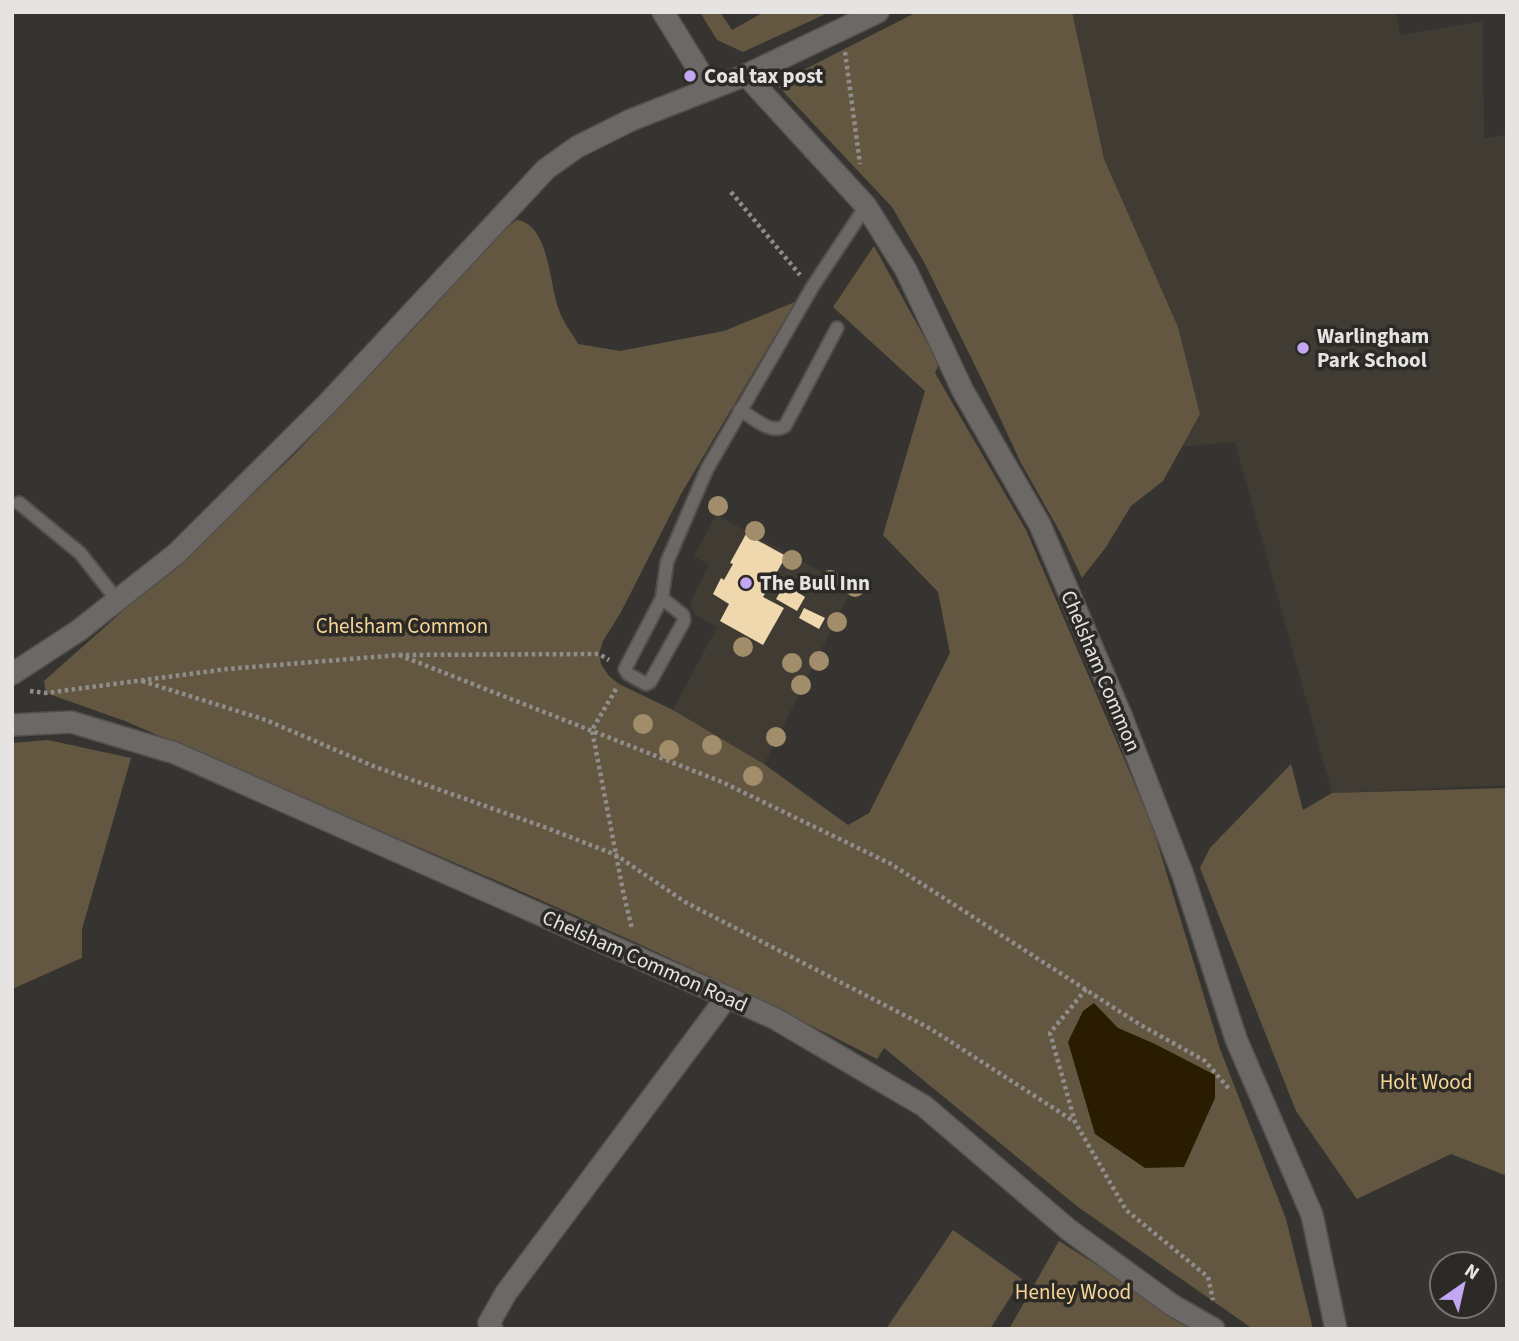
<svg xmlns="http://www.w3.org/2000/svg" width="1519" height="1341" font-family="'Source Sans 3',sans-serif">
<rect width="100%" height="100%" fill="#363431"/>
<!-- built -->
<g fill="#413c33">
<path d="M1030,12H1396L1400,35L1483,21L1484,138L1507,135V785L1332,793L1235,442L1095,454Z"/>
<path d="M716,515L852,588L764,764L673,710L717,627L694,614L690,603L709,565L694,556Z"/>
</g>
<!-- green -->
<g fill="#645741">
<path d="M700,12H720L732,30L764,12H830L743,52L717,40Z"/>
<path d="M917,12H1072L1104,159L1178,327L1200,414L1163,481L1131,506L1106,547L1082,578L1060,532L1021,463L985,386L925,264L892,207L776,84Z"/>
<path d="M517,220C550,225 549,285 559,310C563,322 572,333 578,344L620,351L724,331L795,302L681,494L621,612L603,641L599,654L601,664L609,676L619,684L673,710L764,764L848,825L869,813L950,653L938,592L883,535L925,391L833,307L874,246L939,364L935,373L1026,530L1151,822L1220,1049L1286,1219L1313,1329H1253L1078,1207L884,1048L877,1059C633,933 377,831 125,721L46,693L44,681L222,523L294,455L431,310L496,235Z"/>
<path d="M48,740L131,758L82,929V958L12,989V743Z"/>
<path d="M1291,764L1303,810L1332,793L1507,788V1176L1451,1154L1357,1199L1296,1111L1200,868L1210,848Z"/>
<path d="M953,1230L1022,1279L990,1329H886Z"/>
<path d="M1059,1241L1198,1329H1009Z"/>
</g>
<!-- water -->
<path fill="#2a1c00" d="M1094,1003L1118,1028L1155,1044L1215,1075V1098L1184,1167L1145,1168L1095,1134L1068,1042L1083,1011Z"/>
<!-- building -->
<g fill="#efd8ae">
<path d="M746,534L786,556L763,597L784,608L763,645L720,621L729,604L713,594L721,578L724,580L733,564L730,563Z"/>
<path d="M785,584L805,597L797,611L776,599Z"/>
<path d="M804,608L825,618L819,629L799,618Z"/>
</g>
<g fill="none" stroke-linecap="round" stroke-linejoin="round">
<!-- service casing -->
<g stroke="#52504d" stroke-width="16">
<g id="service">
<path d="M740,410C753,417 770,435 785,426L837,328"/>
<path d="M19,503L80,553L117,600"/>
<path d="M662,598L683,615L684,621L650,682L646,684L628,674L625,669L662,598L667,562L707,469L813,286L866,206"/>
</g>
</g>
<!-- minor casing -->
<g stroke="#52504d" stroke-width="24">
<g id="minor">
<path d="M663,12L703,77L712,87"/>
<path d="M746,75L866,206L906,270L963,391L1040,525L1121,715L1183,875L1236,1039L1312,1215L1336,1329"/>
<path d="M12,674L78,631L176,554L328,403L546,169L577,147L631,120L746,75L878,12"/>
<path d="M492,1329L489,1323L506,1293L727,997"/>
</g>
</g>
<!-- tertiary casing -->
<g stroke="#52504d" stroke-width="24">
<path id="tertiary" d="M12,725L71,722L175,753L774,1018L924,1106L1069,1230L1172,1305L1214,1329"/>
</g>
<!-- path -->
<g stroke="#908e8c" stroke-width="4.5" stroke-dasharray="3.5 3.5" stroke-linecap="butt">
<path d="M845,52L860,164"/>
<path d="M731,192L800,275"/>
<path d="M399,655L722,782L891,864L1139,1024L1205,1061L1230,1090"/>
<path d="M142,681L266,720L373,766L547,828L616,855L685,902L931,1029L1075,1122"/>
<path d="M616,689L592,730L623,891L632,929"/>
<path d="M30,691L46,693L227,669L399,655L599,654L609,660"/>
<path d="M1086,989L1050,1033L1075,1122L1126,1210L1208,1277L1213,1300"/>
</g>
<!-- service -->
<use href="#service" stroke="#6b6865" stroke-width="12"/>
<!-- minor -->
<use href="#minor" stroke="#6b6865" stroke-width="21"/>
<!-- tertiary -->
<use href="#tertiary" stroke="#6b6865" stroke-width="21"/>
</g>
<!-- trees -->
<g fill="#a18d69">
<circle cx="718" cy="506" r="10"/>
<circle cx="755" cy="531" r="10"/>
<circle cx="792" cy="560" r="10"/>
<circle cx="830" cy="580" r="10"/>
<circle cx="855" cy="587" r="10"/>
<circle cx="837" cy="622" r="10"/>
<circle cx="743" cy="647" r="10"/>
<circle cx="819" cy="661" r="10"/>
<circle cx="792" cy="663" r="10"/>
<circle cx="801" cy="685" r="10"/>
<circle cx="643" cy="724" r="10"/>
<circle cx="776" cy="737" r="10"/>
<circle cx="712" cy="745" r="10"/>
<circle cx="669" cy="750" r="10"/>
<circle cx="753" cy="776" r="10"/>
</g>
<!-- markers -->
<g fill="#c3a7f2" stroke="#2c2a27" stroke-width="2.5">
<circle cx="690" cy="76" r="7"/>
<circle cx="1303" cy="348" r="7"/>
<circle cx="746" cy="583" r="7"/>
</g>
<g text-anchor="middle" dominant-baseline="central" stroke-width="7" stroke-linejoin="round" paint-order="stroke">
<!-- poi labels -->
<g font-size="21" font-weight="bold" fill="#e5e4e2" stroke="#2c2a27" text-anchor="start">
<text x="704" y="76">Coal tax post</text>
<text x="1317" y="336">Warlingham<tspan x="1317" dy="24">Park School</tspan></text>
<text x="760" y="583">The Bull Inn</text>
</g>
<!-- park labels -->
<g font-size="21" fill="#f9d696" stroke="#2c2a27">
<text x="402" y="626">Chelsham Common</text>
<text x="1426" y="1082">Holt Wood</text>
<text x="1073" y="1292">Henley Wood</text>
</g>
<!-- street labels -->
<g font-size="21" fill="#e5e4e2" stroke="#2c2a27">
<text transform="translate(1101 671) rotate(67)">Chelsham Common</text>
<text transform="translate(645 961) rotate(24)">Chelsham Common Road</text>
</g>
</g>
<!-- border -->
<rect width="1519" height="1341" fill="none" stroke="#e5e4e2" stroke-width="28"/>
<!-- north arrow -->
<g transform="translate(1463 1285) rotate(34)"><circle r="33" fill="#2c2a27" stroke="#767472" stroke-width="2"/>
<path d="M0-5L12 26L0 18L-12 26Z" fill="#c3a7f2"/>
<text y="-10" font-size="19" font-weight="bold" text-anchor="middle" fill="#e5e4e2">N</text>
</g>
</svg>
